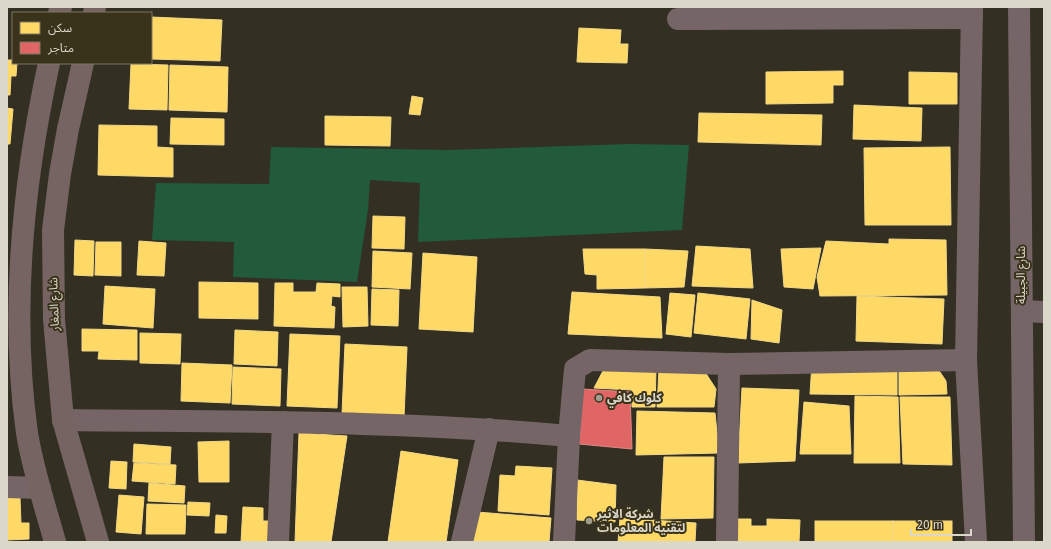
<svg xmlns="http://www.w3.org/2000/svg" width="1051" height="549" font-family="'Fira Sans','Noto Sans Arabic',sans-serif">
<rect width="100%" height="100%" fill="#333023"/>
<!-- green -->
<path fill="#215b3b" d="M629,144L689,145L682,230L418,242L420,183L370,180L368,210L357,282L233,277L234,242L152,240L156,183L269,184L271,147L448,150Z"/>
<!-- homes -->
<g fill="#ffd966" stroke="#f4d884">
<path d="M151,17L222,20L220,61L151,59Z"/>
<path d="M579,28L621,30L620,44H628L627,63L577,62Z"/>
<path d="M7,60H13V63H17L16,76H11L10,95H7Z"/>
<path d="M131,64L168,65L167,110L129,109Z"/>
<path d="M170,65L228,67L227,112L169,110Z"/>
<path d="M843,71V85H833V103L766,104V72Z"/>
<path d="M909,72L957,73V104H909Z"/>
<path d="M412,96L423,98L420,115L409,114Z"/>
<path d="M854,105L922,108L921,141L853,139Z"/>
<path d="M7,108L13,109L10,144H7Z"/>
<path d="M699,113L822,115L821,145L698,142Z"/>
<path d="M325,116L391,117L390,146L325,145Z"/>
<path d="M171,118L224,119V145L170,144Z"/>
<path d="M99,125L157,126V147L173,148V177L98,175Z"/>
<path d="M950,147L951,225H865L864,148Z"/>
<path d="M373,216L405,217L404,249L372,248Z"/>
<path d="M889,239L946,240L947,295L820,296L817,277L826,241L889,244Z"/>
<path d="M75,240L94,241L93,276L74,275Z"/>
<path d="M139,241L166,243L164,276L137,275Z"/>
<path d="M96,242H121V276L95,275Z"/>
<path d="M696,246L750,249L753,288L692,286Z"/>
<path d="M821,248L813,289L784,287L781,249Z"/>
<path d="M583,249H645V288L597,289V275L585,274Z"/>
<path d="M645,249L688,251L684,287L645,288Z"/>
<path d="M373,251L412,253L410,289L372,287Z"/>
<path d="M423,253L477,257L473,332L419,329Z"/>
<path d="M199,282L258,283V319L199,318Z"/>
<path d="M275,283H293V292H316L317,283L340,284V297L332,296L331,306L335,307L334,328L274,326Z"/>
<path d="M105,286L155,289L153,328L103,324Z"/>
<path d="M342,287H367L368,326L343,327Z"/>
<path d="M372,289L399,290L398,326L371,325Z"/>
<path d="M572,292L660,297L662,338L568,334Z"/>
<path d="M670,293L695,295L691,337L666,334Z"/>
<path d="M698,293L750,299L746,339L694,333Z"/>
<path d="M857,296L944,299L942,344L856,341Z"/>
<path d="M752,300L782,310L779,343L751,339Z"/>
<path d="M82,329L137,330V360L98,359L99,351H82Z"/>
<path d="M235,330L278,332L277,366L234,364Z"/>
<path d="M140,333L181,334L180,364L140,363Z"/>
<path d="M290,334L340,336L337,408L287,406Z"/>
<path d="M345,344L407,347L404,417L342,414Z"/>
<path d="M182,363L232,365L230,403L181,401Z"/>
<path d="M812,363L897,368V395L810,394Z"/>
<path d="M233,367L281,369L280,406L232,404Z"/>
<path d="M605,367L656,370L655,407H632V390L594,388Z"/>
<path d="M899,367L933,368L940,372L946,381L947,394L899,395Z"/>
<path d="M659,370L705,372L716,389L714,407H657Z"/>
<path d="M742,388L799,390L795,461L738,463Z"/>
<path d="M855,396L898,397L900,463H854Z"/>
<path d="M900,397H950L952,465L903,464Z"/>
<path d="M804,402L849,406L851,454H800Z"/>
<path d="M637,411L715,413L719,453L636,455Z"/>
<path d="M299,433L347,436L331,542H295Z"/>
<path d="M229,441V482H199L198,442Z"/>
<path d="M134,444L171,447L170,464L133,462Z"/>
<path d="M401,451L458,460L446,542H388Z"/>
<path d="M664,457H714L713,518L661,519Z"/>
<path d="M111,461L127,462L126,489L109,488Z"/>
<path d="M134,463L176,465L175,484L132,481Z"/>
<path d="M516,466L552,468L549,515L498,511L500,475L515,476Z"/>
<path d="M577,480L616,485L615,522L577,520Z"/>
<path d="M149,483L185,486L184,503L148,501Z"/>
<path d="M119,495L144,497L141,534L116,532Z"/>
<path d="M7,498H20L21,523H29V539L7,540Z"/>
<path d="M188,502L210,503L209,516L187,515Z"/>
<path d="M147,504L186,505L185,534H146Z"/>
<path d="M243,507L263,508V521H273L272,542H241Z"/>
<path d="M477,512L551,518L549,542H466Z"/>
<path d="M216,515L227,516L226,533H215Z"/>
<path d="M620,518L696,523L695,542H618Z"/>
<path d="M735,519H751V526H767V519L800,520L799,542H735Z"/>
<rect x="815" y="521" width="78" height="21"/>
<rect x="893" y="521" width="59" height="21"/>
</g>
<!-- shops -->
<path fill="#e06666" stroke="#de8884" d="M583,389L630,392L632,449L579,444Z"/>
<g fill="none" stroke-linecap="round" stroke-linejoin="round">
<!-- minor -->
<g stroke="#766566" stroke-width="22">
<path d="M972,7L966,360L976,542"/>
<path d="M1019,7L1024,542"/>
<path d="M678,19L972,18"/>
<path d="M1022,311L1044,312"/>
<path d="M63,420C232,422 401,420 569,436"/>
<path d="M7,487L40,488"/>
<path d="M278,542L283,422"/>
<path d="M462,542L489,429"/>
<path d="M564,542L569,436L575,369L590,360L729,364L966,360"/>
<path d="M727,542L729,364"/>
</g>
<!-- major -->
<g stroke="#766463" stroke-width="22">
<path d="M59,13L61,7"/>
<path d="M94,13L95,7"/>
<path d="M49,63C23,183 10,311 27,433C33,470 45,506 55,542"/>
<path d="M83,63L68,129L60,174L53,230L54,319L63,420L98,542"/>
</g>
</g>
<!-- markers -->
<g fill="#a09d8f" stroke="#3a331c" stroke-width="1.5">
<circle cx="599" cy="398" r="4"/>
<circle cx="589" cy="521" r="4"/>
</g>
<g text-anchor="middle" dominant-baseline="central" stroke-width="4" stroke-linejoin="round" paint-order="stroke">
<!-- street labels -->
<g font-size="12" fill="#dbd7c9" stroke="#3a331c">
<text transform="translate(1021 275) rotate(-90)">شارع الجبيلة</text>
<text transform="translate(54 304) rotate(-92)">شارع المغار</text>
</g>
<!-- poi labels -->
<g font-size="12" font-weight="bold" fill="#dbd7c9" stroke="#3a331c" text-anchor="start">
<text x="607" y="398">كلوك كافي</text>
<text x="597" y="514">شركة الاثير<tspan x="597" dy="14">لتقنية المعلومات</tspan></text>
</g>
</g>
<!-- border -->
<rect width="1051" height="549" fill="none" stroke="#dbd7c9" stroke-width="16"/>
<!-- legend -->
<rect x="12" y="12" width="140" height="52" fill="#3a331c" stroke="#7a7561"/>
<rect x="20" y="22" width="20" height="12" fill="#ffd966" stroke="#7a7561"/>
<text x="48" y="32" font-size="12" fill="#dbd7c9">سكن</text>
<rect x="20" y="42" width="20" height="12" fill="#e06666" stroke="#7a7561"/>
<text x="48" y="52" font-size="12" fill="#dbd7c9">متاجر</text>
<!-- scale -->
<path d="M911 529v6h60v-6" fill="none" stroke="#dbd7c9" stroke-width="2"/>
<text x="917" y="529" font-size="12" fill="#dbd7c9" stroke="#3a331c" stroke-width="3" paint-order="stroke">20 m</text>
</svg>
